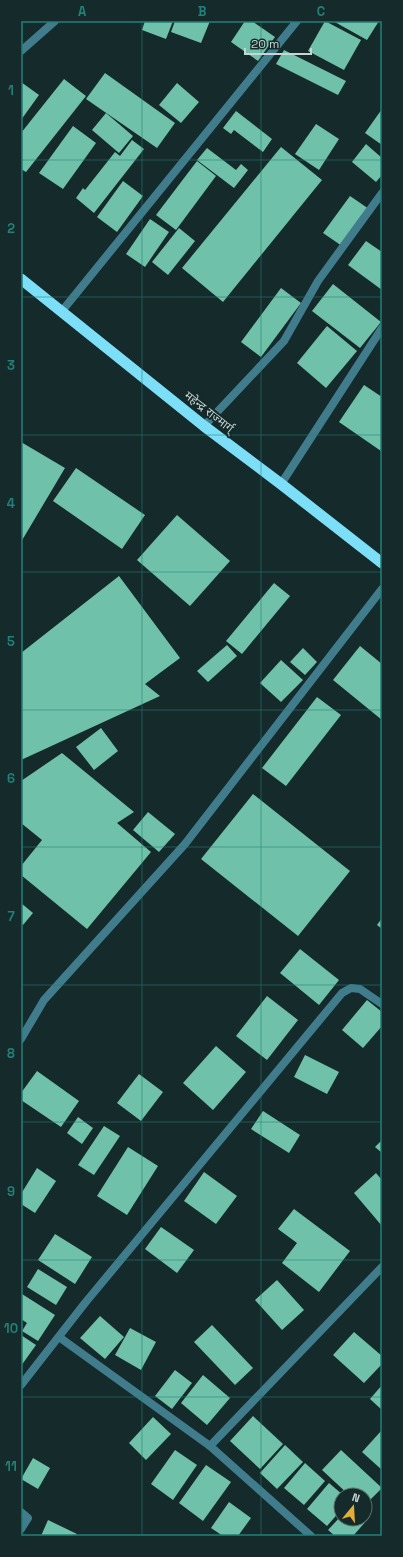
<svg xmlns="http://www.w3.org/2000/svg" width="403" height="1557" font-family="'Space Grotesk','Noto Sans Devanagari',sans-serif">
<rect width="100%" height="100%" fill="#152a2a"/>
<!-- building -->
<g fill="#70c1a9">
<path d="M145,21H173L166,39L142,30Z"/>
<path d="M175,21H210L201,43L171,32Z"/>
<path d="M245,21H252L275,37L258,61L231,42Z"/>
<path d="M325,21L361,40L344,70L308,51Z"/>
<path d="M333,21H379L367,40Z"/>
<path d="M284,50L346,81L338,95L276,64Z"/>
<path d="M105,73L175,123L157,148L86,99Z"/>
<path d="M64,79L86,96L26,172L21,169V133Z"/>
<path d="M21,82L39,95L21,120Z"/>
<path d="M177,83L199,102L181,123L159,105Z"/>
<path d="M382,109V145L365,133Z"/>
<path d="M236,111L272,139L263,152L234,130L231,134L223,128Z"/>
<path d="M106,113L133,136L119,153L92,130Z"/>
<path d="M316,124L339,139L319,170L295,154Z"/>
<path d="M73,126L96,143L63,189L39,173Z"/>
<path d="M132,140L144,149L94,213L76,198L83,188L85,190L115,152L120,156Z"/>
<path d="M366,144L382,158V175L376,182L352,162Z"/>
<path d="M281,147L322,180L223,302L182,268Z"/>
<path d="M207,148L236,170L241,164L248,170L234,188L197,160Z"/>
<path d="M197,161L216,176L176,230L156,215Z"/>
<path d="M123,181L143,196L117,232L97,217Z"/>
<path d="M350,196L369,209L342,246L323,233Z"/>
<path d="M150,219L169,232L145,267L126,254Z"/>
<path d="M179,228L195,241L168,275L152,262Z"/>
<path d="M366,241L382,252V290L348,265Z"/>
<path d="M333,284L381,322L360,348L312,311Z"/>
<path d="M281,288L301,303L261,357L241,342Z"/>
<path d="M327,326L357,351L326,388L297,363Z"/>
<path d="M364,385L382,397L381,451L339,422Z"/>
<path d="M21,442L65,468L21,542Z"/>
<path d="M76,468L145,515L122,549L53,501Z"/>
<path d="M177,515L230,561L190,606L137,560Z"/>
<path d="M119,576L180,658L145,684L160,696L21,760V653Z"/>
<path d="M274,583L290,596L242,654L226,641Z"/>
<path d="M227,645L237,656L208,682L197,671Z"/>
<path d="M360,646L382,664V720L333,680Z"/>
<path d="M303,648L317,662L305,675L290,662Z"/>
<path d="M281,660L303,680L281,702L260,683Z"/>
<path d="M317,697L341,715L286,786L262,768Z"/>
<path d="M101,728L118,751L94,770L76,747Z"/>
<path d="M62,753L134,812L117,823L151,852L87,929L21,875V866L42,840L21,823V781Z"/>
<path d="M253,794L350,871L298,936L201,859Z"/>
<path d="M148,812L175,834L159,852L133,830Z"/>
<path d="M21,903L33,913L23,925L21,923Z"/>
<path d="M382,918V929L377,925Z"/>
<path d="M300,949L339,980L319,1005L280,973Z"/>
<path d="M267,996L298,1020L267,1060L236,1036Z"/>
<path d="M367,1000L382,1012V1026L363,1048L342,1030Z"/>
<path d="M216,1046L246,1072L213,1110L183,1083Z"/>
<path d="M305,1055L339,1072L327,1094L294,1077Z"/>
<path d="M37,1071L79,1101L61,1127L21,1100V1093Z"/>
<path d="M139,1074L163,1092L141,1121L117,1103Z"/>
<path d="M263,1111L300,1135L289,1153L251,1129Z"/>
<path d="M78,1117L93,1128L82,1144L67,1133Z"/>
<path d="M104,1126L120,1136L94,1175L78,1165Z"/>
<path d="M382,1140V1153L375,1147Z"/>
<path d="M128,1147L158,1166L127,1215L97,1196Z"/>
<path d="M37,1168L56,1181L35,1213L21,1204V1194Z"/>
<path d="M204,1172L237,1196L216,1224L184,1201Z"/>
<path d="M376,1173L382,1180V1226L354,1193Z"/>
<path d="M294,1209L350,1251L319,1292L282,1263L297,1243L278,1229Z"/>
<path d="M161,1227L194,1250L177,1273L145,1249Z"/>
<path d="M55,1234L92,1257L75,1284L38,1260Z"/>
<path d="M38,1269L67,1287L56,1305L27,1287Z"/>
<path d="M277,1280L304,1310L282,1330L255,1300Z"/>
<path d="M22,1294L55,1315L38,1341L22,1331L27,1323L21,1319V1296Z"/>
<path d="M100,1316L124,1337L105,1359L80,1338Z"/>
<path d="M212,1325L253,1368L235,1385L194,1342Z"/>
<path d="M130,1328L156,1342L141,1370L115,1355Z"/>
<path d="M354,1332L382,1356V1364L364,1383L333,1355Z"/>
<path d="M21,1335L36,1345L21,1366Z"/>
<path d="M175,1370L192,1383L172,1409L155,1396Z"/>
<path d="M203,1375L230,1398L207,1425L181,1403Z"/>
<path d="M382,1385V1410L370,1399Z"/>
<path d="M253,1416L283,1444L260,1469L230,1441Z"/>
<path d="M153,1417L171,1434L146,1460L129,1443Z"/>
<path d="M382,1430V1470L362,1452Z"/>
<path d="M285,1445L303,1462L277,1489L260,1473Z"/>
<path d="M175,1450L197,1465L173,1500L151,1484Z"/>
<path d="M341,1450L382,1488L365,1505V1495H349L322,1470Z"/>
<path d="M33,1458L50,1468L38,1489L21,1479Z"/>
<path d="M305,1463L325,1481L304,1505L284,1488Z"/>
<path d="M206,1465L231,1482L203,1521L179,1503Z"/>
<path d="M329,1483L343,1495H341V1510L327,1526L307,1509Z"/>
<path d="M229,1502L251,1518L238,1536H223L211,1528Z"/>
<path d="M341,1516V1519L365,1518L367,1520L353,1536H335L328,1530Z"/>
<path d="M48,1520L77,1534L76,1536H41Z"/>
</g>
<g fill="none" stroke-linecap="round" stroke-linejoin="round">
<!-- minor -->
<g stroke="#407c8c" stroke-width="8">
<path d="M21,51L55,21"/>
<path d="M62,311L297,21"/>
<path d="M204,426L284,341L318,281L382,193"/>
<path d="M281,484L382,328"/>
<path d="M21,1039L44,1000L185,844L382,589"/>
<path d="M59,1337L210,1446L311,1536"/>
<path d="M21,1385L85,1303L342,993L351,988L360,989L382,1004"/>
<path d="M210,1446L382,1267"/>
<path d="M21,1512L28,1518L21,1529"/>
</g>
<!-- trunk -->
<path stroke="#7cdef7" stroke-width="11" d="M21,279L204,426L281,484L382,563"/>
</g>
<!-- grid -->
<path fill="none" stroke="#228078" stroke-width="1" stroke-opacity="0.55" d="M142,21V1536M261,21V1536M21,160H382M21,297H382M21,435H382M21,572H382M21,710H382M21,847H382M21,985H382M21,1122H382M21,1260H382M21,1397H382"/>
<g text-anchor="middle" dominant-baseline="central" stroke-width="4" stroke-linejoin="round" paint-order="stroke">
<!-- street labels -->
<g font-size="12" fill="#c8d5d4" stroke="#152a2a">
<text transform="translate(209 412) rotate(38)">महेन्द्र राज्मार्ग्</text>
</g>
</g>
<!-- border -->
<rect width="403" height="1557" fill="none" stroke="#152a2a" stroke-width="44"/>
<!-- north arrow -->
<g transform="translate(353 1507) rotate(18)"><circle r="19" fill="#152a2a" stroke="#5d6e6e"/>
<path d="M0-3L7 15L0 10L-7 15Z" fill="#e4ad35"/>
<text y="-6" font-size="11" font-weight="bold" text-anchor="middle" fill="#c8d5d4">N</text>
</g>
<!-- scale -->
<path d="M245 48v6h66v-6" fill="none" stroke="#c8d5d4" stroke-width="2"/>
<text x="251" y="48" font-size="12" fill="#c8d5d4" stroke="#152a2a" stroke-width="3" paint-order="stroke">20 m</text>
<rect x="22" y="22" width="359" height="1513" fill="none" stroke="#228078" stroke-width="1.5"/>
<g font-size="13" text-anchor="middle" font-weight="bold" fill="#228078">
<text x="82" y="16">A</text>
<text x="202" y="16">B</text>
<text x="321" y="16">C</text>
<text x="11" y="95">1</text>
<text x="11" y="233">2</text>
<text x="11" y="370">3</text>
<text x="11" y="508">4</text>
<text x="11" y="646">5</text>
<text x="11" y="783">6</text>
<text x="11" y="921">7</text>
<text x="11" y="1058">8</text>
<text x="11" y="1196">9</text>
<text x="11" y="1333">10</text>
<text x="11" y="1471">11</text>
</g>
</svg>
